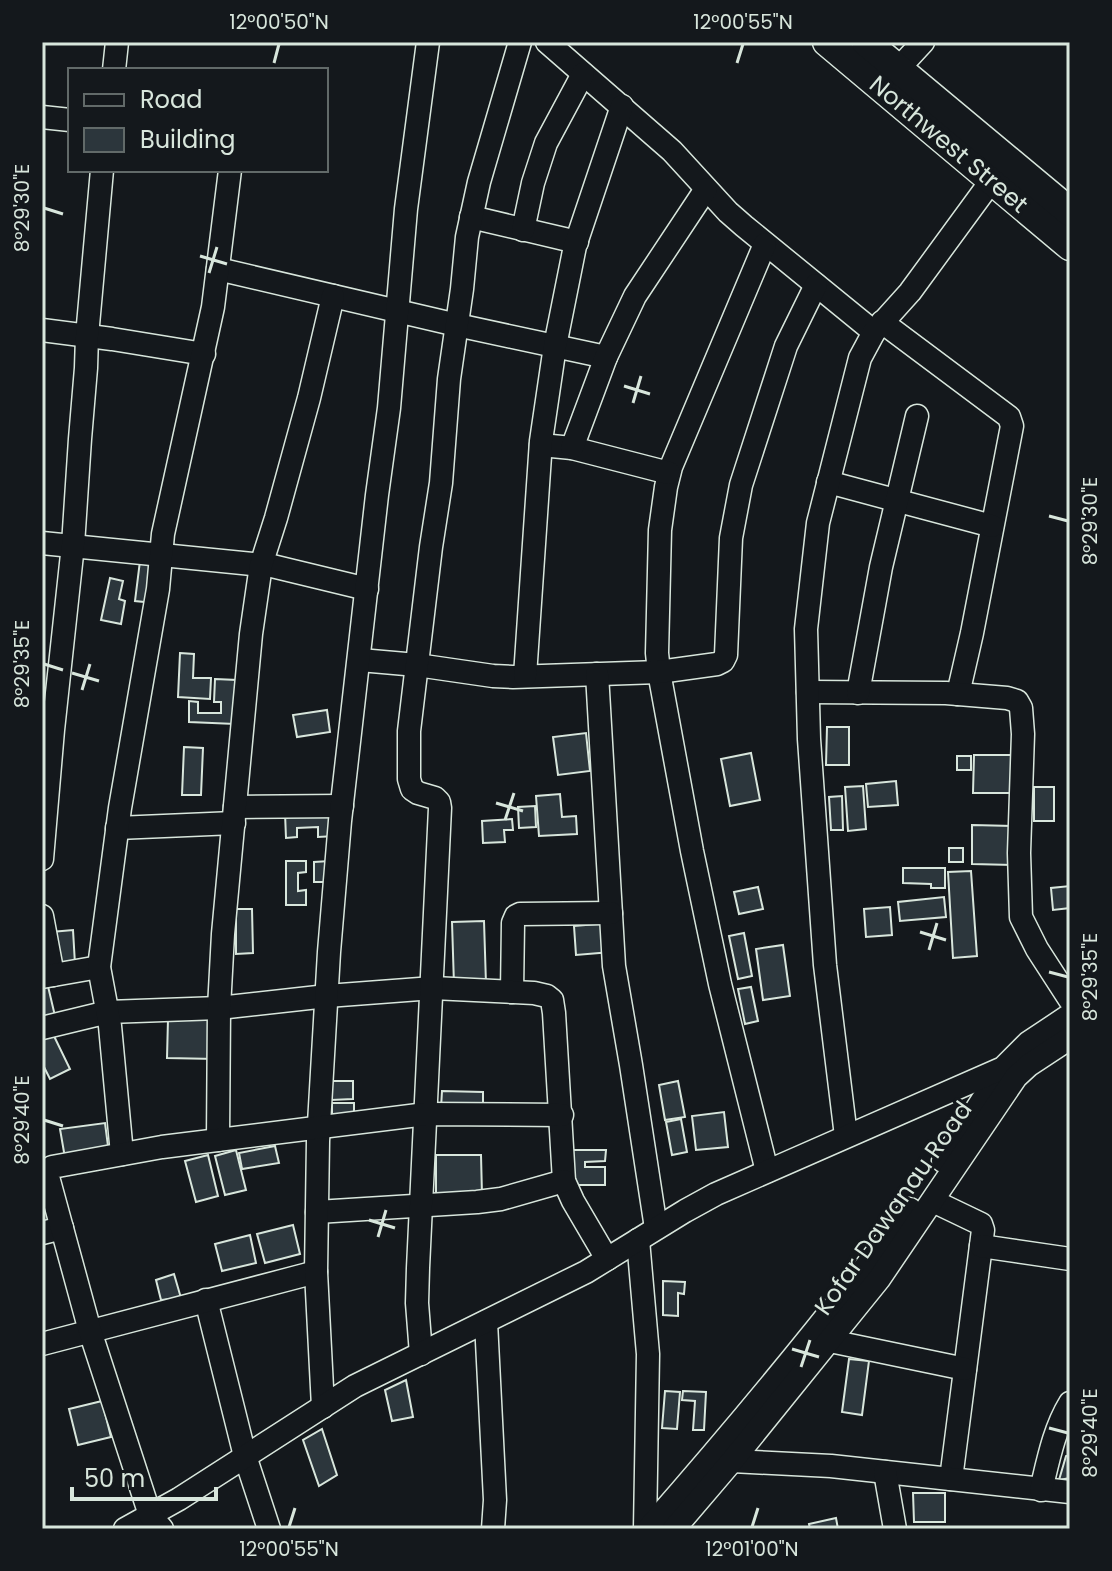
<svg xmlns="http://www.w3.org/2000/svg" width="1112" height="1571" font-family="Poppins,sans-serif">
<rect width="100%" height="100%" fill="#14181c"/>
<!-- building -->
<g fill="#2c363c" stroke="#d8e6dc" stroke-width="2">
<path d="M140,561L160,564L154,603L135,601Z"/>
<path d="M110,578L123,581L119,599L125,601L121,624L101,620Z"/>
<path d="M180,653L194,654L193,678H211L210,699L178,697Z"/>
<path d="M215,679L237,680L235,724L189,722V701L198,702V713H221V702H214Z"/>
<path d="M327,710L330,732L297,737L293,715Z"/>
<path d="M827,727H849V765H826Z"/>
<path d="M586,733L590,771L558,775L553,737Z"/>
<path d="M184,747L203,748L201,795H182Z"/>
<path d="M751,753L760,800L730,806L721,759Z"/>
<path d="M974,755H1016V793H973Z"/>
<rect x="957" y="756" width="14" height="14"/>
<path d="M896,781L898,805L868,807L866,784Z"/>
<path d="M863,786L866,829L848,831L845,787Z"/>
<rect x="1034" y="787" width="20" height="34"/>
<path d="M560,794L562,817L576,816L577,834L539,836L536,796Z"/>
<path d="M842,796L843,830H831L829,797Z"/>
<path d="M535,806L536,827L519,828L518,807Z"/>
<path d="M335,812V836L318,837V827L297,828V837L286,838L285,813Z"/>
<path d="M512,819L513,830H504L505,842L483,843L482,821Z"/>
<path d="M972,825L1013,826V865L972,864Z"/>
<rect x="949" y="848" width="14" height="14"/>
<path d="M286,861H306V872L298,873V891L306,890V905H286Z"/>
<path d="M330,861L331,882H314V862Z"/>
<path d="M903,868H945V888H931V884L903,883Z"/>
<path d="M971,871L977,956L953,958L948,872Z"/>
<path d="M1070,886V908L1053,910L1051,888Z"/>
<path d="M758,887L763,909L739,914L734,892Z"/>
<path d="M944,897L946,917L900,921L898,902Z"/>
<path d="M890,907L892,935L866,937L864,909Z"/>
<path d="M236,909H252L253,953L236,954Z"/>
<path d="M484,921L486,984L454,985L452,922Z"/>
<path d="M609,923L611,952L576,955L574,926Z"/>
<path d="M73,930L75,964L53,965L51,932Z"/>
<path d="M744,933L752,976L738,979L729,936Z"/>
<path d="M783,945L790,996L763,1000L756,949Z"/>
<path d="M47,982L55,1016L42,1019V983Z"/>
<path d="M751,987L758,1021L745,1024L738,989Z"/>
<path d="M168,1019L217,1020L216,1059L167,1058Z"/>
<path d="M53,1034L70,1069L50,1079L42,1063V1040Z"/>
<path d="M331,1081H353V1099L331,1100Z"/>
<path d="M678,1081L685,1117L665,1120L659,1085Z"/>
<path d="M442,1091L483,1092V1109L441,1108Z"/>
<rect x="332" y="1103" width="22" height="19"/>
<path d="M724,1112L728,1147L696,1150L692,1116Z"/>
<path d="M681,1119L687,1152L672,1155L666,1122Z"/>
<path d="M105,1123L108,1146L65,1158L60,1129Z"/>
<path d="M275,1146L279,1163L242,1169L239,1153Z"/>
<path d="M236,1150L246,1190L225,1195L215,1156Z"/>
<path d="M572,1150H606L605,1161L585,1162V1167H605V1185H571Z"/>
<path d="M208,1155L218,1196L196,1202L185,1161Z"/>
<path d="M436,1155H481L482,1195H436Z"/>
<path d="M293,1225L300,1254L265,1263L257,1234Z"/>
<path d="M250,1235L256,1263L222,1271L215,1244Z"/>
<path d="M174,1274L181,1298L161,1300L156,1280Z"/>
<path d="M663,1281L685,1282L684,1294L678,1293V1316L663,1315Z"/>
<path d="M849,1359L869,1361L862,1415L842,1412Z"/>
<path d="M406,1380L413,1417L392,1421L385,1390Z"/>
<path d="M665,1391L680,1392L677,1429L662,1428Z"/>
<path d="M683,1391L706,1392L704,1430H693L695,1401L682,1400Z"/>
<path d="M102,1401L111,1437L78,1445L69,1409Z"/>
<path d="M322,1429L337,1475L319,1486L303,1440Z"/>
<path d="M1070,1455V1478L1059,1480L1066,1456Z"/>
<path d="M913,1493H945V1522H914Z"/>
<path d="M836,1518L838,1529H810L809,1524Z"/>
</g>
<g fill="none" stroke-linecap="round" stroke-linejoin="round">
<!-- minor casing -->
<g stroke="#d8e6dc" stroke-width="25">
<g id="minor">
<path d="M547,42L672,151L728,212L744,226L874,332"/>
<path d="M898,69L923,42"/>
<path d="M114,70L117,42"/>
<path d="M42,117L70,120"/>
<path d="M471,217L577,242"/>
<path d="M523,230L533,183L546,143L583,74"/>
<path d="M765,244L671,467L666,487L660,530L657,653L659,672L692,851L720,984L767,1171"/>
<path d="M218,269L457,325L606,357"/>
<path d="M882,322L1009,417L1012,426L972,633L958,694"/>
<path d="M42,330L112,339L204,354"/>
<path d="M541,445L572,448L669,473"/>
<path d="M572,448L606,357L635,296L706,189"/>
<path d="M828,482L992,526"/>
<path d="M42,543L272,566L367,589"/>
<path d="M360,660L417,665L493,676L513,677L659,672L717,664L723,661L726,655L731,538L741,485L786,346L816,285"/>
<path d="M597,674L614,966L631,1065L656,1228"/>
<path d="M525,676L541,441L555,346L575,246L622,106"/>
<path d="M808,692L946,693L1007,698L1017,701L1021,708L1023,734L1019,853L1021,917L1037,949L1070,1000"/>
<path d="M858,693L881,567L917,416"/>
<path d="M235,807L342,806"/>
<path d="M117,828L234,823"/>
<path d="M42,859L53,730L73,545L80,439L86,368L87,336L102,170"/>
<path d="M42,916L53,975"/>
<path d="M42,977L99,967"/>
<path d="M512,992L513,923L516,916L520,914L611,913"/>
<path d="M42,1028L108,1012L219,1008L327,996L433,988L534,993L547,996L552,1000L554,1013L564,1181L573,1201L607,1259"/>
<path d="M846,1136L825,965L809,739L806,629L818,523L860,358L874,332L910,292L992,180"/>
<path d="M218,1140L219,1008L223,934L251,634L261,565L276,518L309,398L333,296"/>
<path d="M122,1154L110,1026L99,967L120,808L158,589L163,534L213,307L230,170"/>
<path d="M943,1161L998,1076"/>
<path d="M933,1201L981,1224L983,1230L951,1479"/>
<path d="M317,1212L477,1202L501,1199L564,1181"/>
<path d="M42,1233L62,1228"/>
<path d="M638,1240L648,1354L645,1529"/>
<path d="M981,1246L1070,1259"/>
<path d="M206,1300L245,1456L269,1529"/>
<path d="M486,1322L495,1500L493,1529"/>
<path d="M830,1341L965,1369"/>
<path d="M42,1344L316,1272"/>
<path d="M421,1354L417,1303L418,1268L440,808L439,802L435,798L418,793L412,789L409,779V731L431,547L441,483L449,379L462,289L467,237L479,182L520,42"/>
<path d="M323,1407L316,1272L318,1141L329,952L340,821L377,495L389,408L406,209L428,42"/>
<path d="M732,1461L831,1466L1070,1492"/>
<path d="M885,1472L895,1529"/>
<path d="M1041,1490C1048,1461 1054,1429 1070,1403"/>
<path d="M125,1529L179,1499L355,1386L586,1272L685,1211L716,1194L1003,1068L1028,1043L1070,1015"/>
<path d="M162,1529L150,1515L90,1331L48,1177L49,1170L52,1167L162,1147L426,1114L562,1115"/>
<path d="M648,1529C739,1425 827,1319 910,1209"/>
<path d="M674,1529L732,1461L879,1279L1016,1077L1029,1065L1070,1038"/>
</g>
</g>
<!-- major casing -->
<g stroke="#d8e6dc" stroke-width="31">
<g id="major">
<path d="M827,42L1070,246"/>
<path d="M866,42L1070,212"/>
</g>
</g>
<!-- minor -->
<use href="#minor" stroke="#14181c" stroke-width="22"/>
<!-- major -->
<use href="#major" stroke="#14181c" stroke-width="28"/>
</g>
<!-- ticks -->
<path fill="none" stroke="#d8e6dc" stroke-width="3" d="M274,63L279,44M737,63L743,44M44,208L63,214M200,256L227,264M209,273L217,247M624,386L650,394M633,403L641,376M1049,516L1068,521M44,664L63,670M72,673L99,681M82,690L90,664M496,803L523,811M505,820L514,793M920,932L946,940M929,950L937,923M1049,972L1068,977M44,1120L63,1126M369,1220L395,1228M378,1237L386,1210M792,1349L819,1357M801,1367L810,1340M1049,1428L1068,1433M289,1527L295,1508M752,1527L758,1508"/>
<g text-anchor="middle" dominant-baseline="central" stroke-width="6" stroke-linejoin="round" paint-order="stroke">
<!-- street labels -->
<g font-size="24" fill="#d8e6dc" stroke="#14181c">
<text transform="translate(949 144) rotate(40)">Northwest Street</text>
<text transform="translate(893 1208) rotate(-55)">Kofar Dawanau Road</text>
</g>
</g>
<!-- border -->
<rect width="1112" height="1571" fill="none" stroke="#14181c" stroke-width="88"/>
<!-- legend -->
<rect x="68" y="68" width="260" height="104" fill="#14181c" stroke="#626a69" stroke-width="2"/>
<rect x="84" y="94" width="40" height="12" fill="#14181c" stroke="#626a69" stroke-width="2"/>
<text x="140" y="108" font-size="24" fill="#d8e6dc">Road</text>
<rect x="84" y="128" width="40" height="24" fill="#2c363c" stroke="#626a69" stroke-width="2"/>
<text x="140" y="148" font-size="24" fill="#d8e6dc">Building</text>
<!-- scale -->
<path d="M72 1487v12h144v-12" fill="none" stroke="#d8e6dc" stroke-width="4"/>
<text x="84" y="1487" font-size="24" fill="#d8e6dc" stroke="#14181c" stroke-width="6" paint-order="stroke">50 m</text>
<rect x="44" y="44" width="1024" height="1483" fill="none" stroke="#d8e6dc" stroke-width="3"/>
<g font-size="20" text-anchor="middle" fill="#d8e6dc">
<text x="279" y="29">12°00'50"N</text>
<text x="743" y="29">12°00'55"N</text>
<text transform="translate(22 208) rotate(-90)" y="7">8°29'30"E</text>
<text transform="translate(1090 521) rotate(-90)" y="7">8°29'30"E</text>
<text transform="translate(22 664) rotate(-90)" y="7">8°29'35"E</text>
<text transform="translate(1090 977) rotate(-90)" y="7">8°29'35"E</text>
<text transform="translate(22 1120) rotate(-90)" y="7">8°29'40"E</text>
<text transform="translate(1090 1433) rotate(-90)" y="7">8°29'40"E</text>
<text x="289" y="1556">12°00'55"N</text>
<text x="752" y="1556">12°01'00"N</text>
</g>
</svg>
